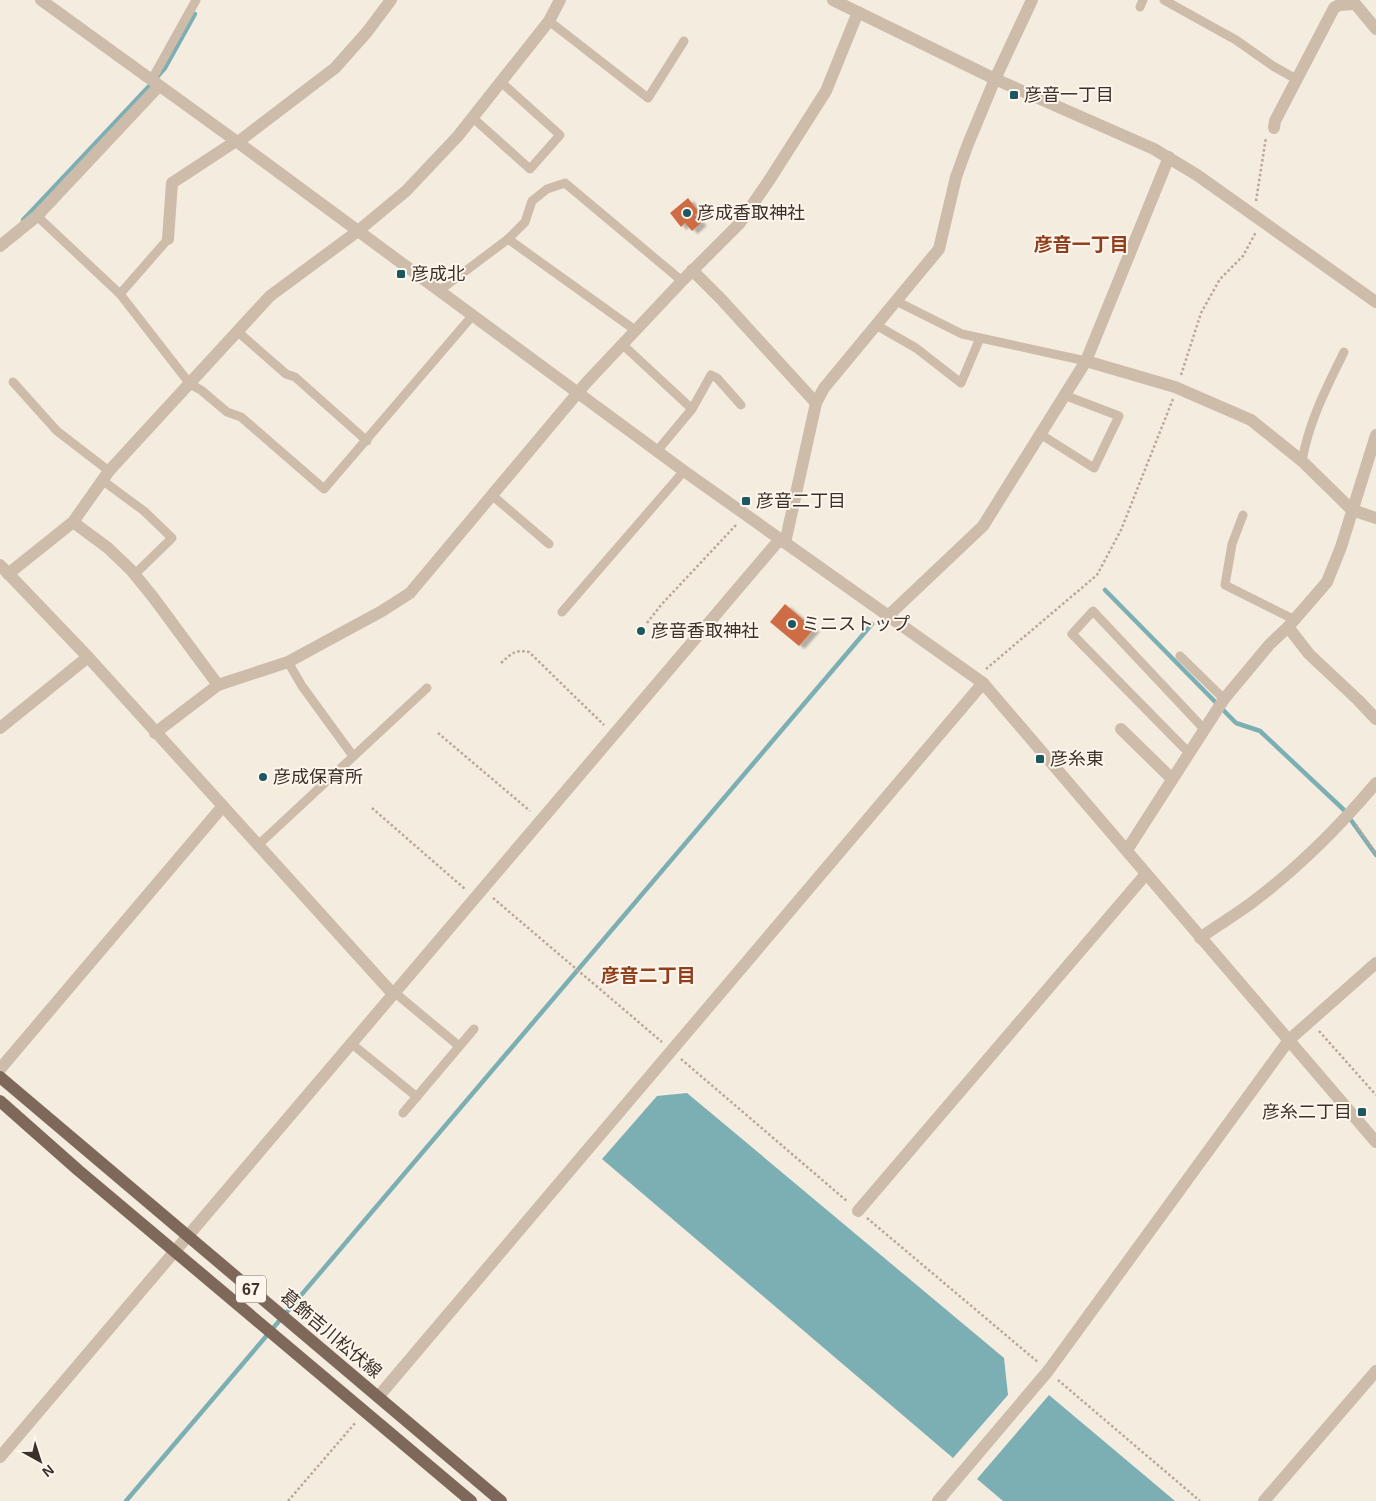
<svg xmlns="http://www.w3.org/2000/svg" width="1376" height="1501" font-family="Helvetica,'Noto Sans JP',sans-serif">
<defs>
<filter id="shadow"><feDropShadow dx="5.5" dy="3" stdDeviation="1" flood-color="#0004"/></filter>
</defs>
<rect width="100%" height="100%" fill="#f5ece0"/>
<!-- water -->
<g fill="#7cafb4">
<path d="M687,1093L1004,1358L1008,1395L953,1458L602,1159L657,1096Z"/>
<path d="M1049,1395L1175,1501H1003L977,1479Z"/>
</g>
<g fill="none" stroke-linecap="round" stroke-linejoin="round">
<!-- stream -->
<g stroke="#7cafb4" stroke-width="4.5">
<path d="M157,77L165,68L195,14"/>
<path d="M23,220L152,83"/>
<path d="M1105,590L1236,723L1260,731L1343,809L1376,855"/>
<path d="M126,1501L872,624"/>
</g>
</g>
<!-- building -->
<g fill="#ce6d44" filter="url(#shadow)">
<path d="M688,198L699,212L695,215L701,223L692,231L685,223L681,227L670,213Z"/>
<path d="M785,604L814,629L799,646L770,622Z"/>
</g>
<g fill="none" stroke-linecap="round" stroke-linejoin="round">
<!-- path -->
<g stroke="#baa794" stroke-width="2.5" stroke-dasharray="2.5 2.5" stroke-linecap="butt">
<path d="M1256,201L1266,137"/>
<path d="M1181,375L1201,313L1220,279L1243,256L1256,232"/>
<path d="M647,623L661,605L736,525"/>
<path d="M501,663C511,654 515,649 529,652L604,725"/>
<path d="M986,669L1097,575L1121,530L1173,399"/>
<path d="M438,733L530,811"/>
<path d="M372,808L465,889"/>
<path d="M1356,825L1376,853"/>
<path d="M493,898L662,1042"/>
<path d="M1319,1031L1376,1095"/>
<path d="M681,1059L848,1202"/>
<path d="M867,1218L1039,1363"/>
<path d="M1058,1380L1200,1501"/>
<path d="M288,1501L356,1422"/>
</g>
<!-- service -->
<g stroke="#cebcaa" stroke-width="9">
<path d="M1164,0L1236,40L1273,66L1296,79"/>
<path d="M1140,7L1143,0"/>
<path d="M549,21L648,98L684,41"/>
<path d="M151,81L196,0"/>
<path d="M473,118L530,169L560,135L501,82"/>
<path d="M37,216L120,294L190,384L201,390L227,412L241,417L324,489L473,315"/>
<path d="M439,291L508,239"/>
<path d="M120,294L168,239"/>
<path d="M896,301L962,334L1086,361"/>
<path d="M876,325L916,348L961,383L980,338"/>
<path d="M635,330L508,239L525,222L532,201L547,189L565,183L682,281"/>
<path d="M237,331L286,374L295,377L367,441"/>
<path d="M622,344L692,409"/>
<path d="M13,382L57,431L109,471"/>
<path d="M1040,434L1094,468L1119,416L1064,395"/>
<path d="M657,451L692,409L711,375L717,378L741,405"/>
<path d="M1302,461C1309,421 1326,389 1344,352"/>
<path d="M102,480L144,511L172,538L134,575"/>
<path d="M493,496L549,544"/>
<path d="M1243,515L1232,544L1225,585L1295,620"/>
<path d="M562,612L684,471"/>
<path d="M1180,656L1224,699"/>
<path d="M288,662L302,686L353,756"/>
<path d="M1189,753L1072,634L1093,611L1204,729"/>
<path d="M257,846L427,688"/>
<path d="M394,992L459,1046"/>
<path d="M352,1044L417,1097"/>
<path d="M403,1113L474,1029"/>
</g>
<!-- minor -->
<g stroke="#cebcaa" stroke-width="12">
<path d="M41,0L236,141L684,471L983,683L1376,1142"/>
<path d="M833,0L995,79L1154,149L1197,175L1376,302"/>
<path d="M1274,128L1275,121L1334,8L1339,5L1355,4"/>
<path d="M238,142L335,68L367,32L391,0"/>
<path d="M168,239L172,183L236,141"/>
<path d="M0,246L37,216L159,86"/>
<path d="M692,270L721,299L816,403"/>
<path d="M1086,361L1175,387L1251,420L1302,461L1352,510L1376,518"/>
<path d="M73,522L108,548L131,570L153,597L218,685"/>
<path d="M785,543L816,403L824,388L939,249L956,177L968,144L995,79L1032,0"/>
<path d="M0,565L88,657L393,994"/>
<path d="M8,574L73,522L109,471L270,296L358,231L406,191L458,136L549,21L560,0"/>
<path d="M889,615L983,526L1086,361L1169,157"/>
<path d="M1288,627L1309,654L1358,700L1376,719"/>
<path d="M0,728L88,657"/>
<path d="M1121,729L1172,779"/>
<path d="M155,733L218,685L288,662L382,611L410,593L586,383L682,281L739,224L770,179L826,91L858,12"/>
<path d="M1127,850L1224,699L1269,645L1288,627L1327,582L1341,547L1376,435"/>
<path d="M1200,938C1218,925 1237,914 1254,901C1300,866 1339,827 1376,783"/>
<path d="M0,1069L223,806"/>
<path d="M858,1211L1146,874"/>
<path d="M378,1397L983,683"/>
<path d="M0,1457L780,539"/>
<path d="M938,1501L1048,1371L1289,1040L1376,963"/>
<path d="M1264,1501L1376,1371"/>
</g>
<!-- tertiary -->
<path stroke="#cebcaa" stroke-width="12" d="M1352,0L1376,29"/>
<!-- primary -->
<g stroke="#7e685a" stroke-width="12">
<path d="M0,1077L501,1501"/>
<path d="M0,1101L78,1170L471,1501"/>
</g>
</g>
<!-- markers -->
<g fill="#1c5861" stroke="#fcf6ed" stroke-width="2">
<rect x="1009" y="90" width="10" height="10" rx="2.5"/>
<circle cx="687" cy="213" r="5"/>
<rect x="396" y="269" width="10" height="10" rx="2.5"/>
<rect x="741" y="496" width="10" height="10" rx="2.5"/>
<circle cx="792" cy="624" r="5"/>
<circle cx="641" cy="631" r="5"/>
<rect x="1035" y="754" width="10" height="10" rx="2.5"/>
<circle cx="263" cy="777" r="5"/>
<rect x="1357" y="1107" width="10" height="10" rx="2.5"/>
</g>
<g text-anchor="middle" dominant-baseline="central" stroke-width="4" stroke-linejoin="round" paint-order="stroke">
<!-- shield labels -->
<rect fill="#fcf6ed" stroke="#756b64" stroke-width="1" x="236" y="1275.5" width="30" height="27" rx="4"/>
<g font-size="16" font-weight="bold" fill="#3b302a">
<text x="251" y="1289">67</text>
</g>
<!-- poi labels -->
<g font-size="18" fill="#3b302a" stroke="#fcf6ed" text-anchor="start">
<text x="1024" y="95">彦音一丁目</text>
<text x="697" y="213">彦成香取神社</text>
<text x="411" y="274">彦成北</text>
<text x="756" y="501">彦音二丁目</text>
<text x="802" y="624">ミニストップ</text>
<text x="651" y="631">彦音香取神社</text>
<text x="1050" y="759">彦糸東</text>
<text x="273" y="777">彦成保育所</text>
<text x="1352" y="1112" text-anchor="end">彦糸二丁目</text>
</g>
<!-- street labels -->
<g font-size="18" fill="#3b302a" stroke="#fcf6ed">
<text transform="translate(331 1334) rotate(40)">葛飾吉川松伏線</text>
</g>
<!-- neighbourhood labels -->
<g font-size="19" font-weight="bold" fill="#913e1d" stroke="#fcf6ed">
<text x="1081" y="244">彦音一丁目</text>
<text x="648" y="975">彦音二丁目</text>
</g>
</g>
<!-- north arrow -->
<g transform="translate(40 1461) rotate(141)" stroke="#fcf6ed" stroke-width="4" paint-order="stroke">
<path d="M0-4L9 19L0 12L-9 19Z" fill="#3b302a"/>
<text y="-8" font-size="14" font-weight="bold" text-anchor="middle" fill="#3b302a">N</text>
</g>
</svg>
